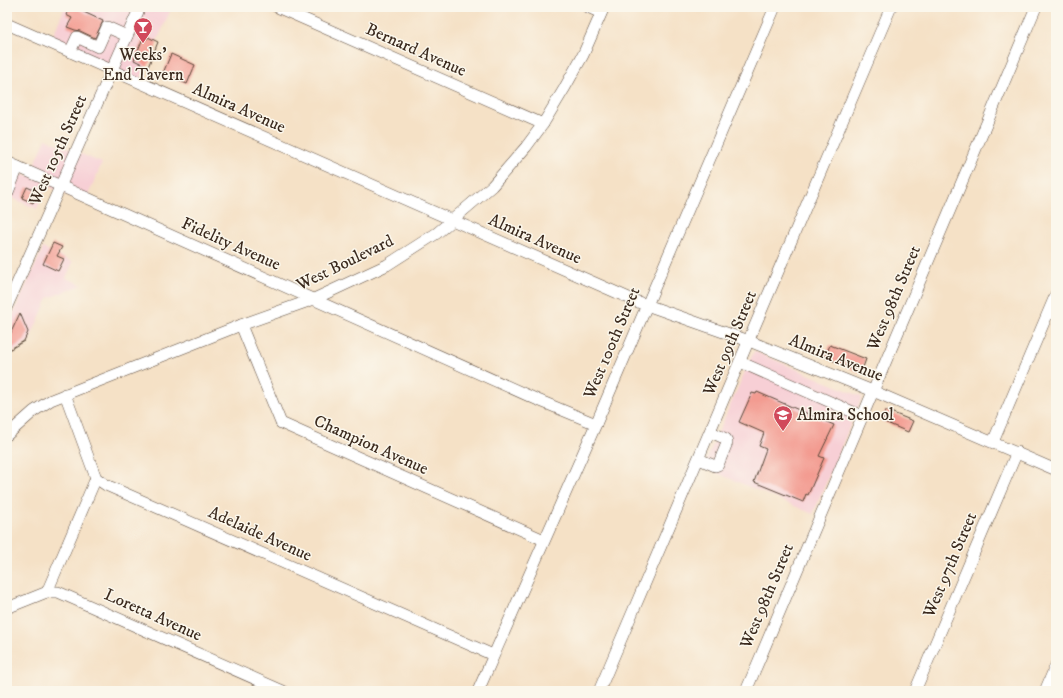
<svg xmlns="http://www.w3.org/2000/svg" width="1063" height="698" font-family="'IM FELL DW Pica',serif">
<rect width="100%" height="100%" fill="#fbf7ec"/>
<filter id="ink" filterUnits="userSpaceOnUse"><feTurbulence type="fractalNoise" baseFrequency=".025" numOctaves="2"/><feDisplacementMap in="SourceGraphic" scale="8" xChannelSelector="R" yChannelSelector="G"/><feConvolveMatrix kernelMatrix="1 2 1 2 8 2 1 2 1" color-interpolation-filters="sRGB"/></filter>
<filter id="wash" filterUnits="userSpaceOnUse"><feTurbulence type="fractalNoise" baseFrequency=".012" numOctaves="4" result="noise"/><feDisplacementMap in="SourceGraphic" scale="16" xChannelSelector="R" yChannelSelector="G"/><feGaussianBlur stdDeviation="0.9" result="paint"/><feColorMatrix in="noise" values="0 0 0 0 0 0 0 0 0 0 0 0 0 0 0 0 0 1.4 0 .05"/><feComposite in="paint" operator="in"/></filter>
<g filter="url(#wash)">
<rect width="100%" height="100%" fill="#f5e1c6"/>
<!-- built -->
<g fill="#f7cfd5">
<path d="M65,7H124L141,14L145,7H172L140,80L51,40Z"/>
<path d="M46,139L102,163L85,202L47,186L37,209L7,196V178L11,170L29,177Z"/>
<path d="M43,248L73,262L66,278L82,285L48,298L29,341L9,355L7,354V328Z"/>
<path d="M754,351L862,397L813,514L703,467Z"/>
</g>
<g id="blocks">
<!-- building -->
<g fill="#f39b91">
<path d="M70,7H73L103,21L95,38L80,31L75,30L67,27L72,18L66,15Z"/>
<path d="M148,37L158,42L148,67L134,60L143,38L147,39Z"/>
<path d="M171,54L195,65L187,84L163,73Z"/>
<path d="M27,187L38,192L33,203L22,198Z"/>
<path d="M53,243L62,247L57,256L64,259L58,271L43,264Z"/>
<path d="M20,313L28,332L24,341L7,351V341Z"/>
<path d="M830,345L866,359L861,373L825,357Z"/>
<path d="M757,392L834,425L819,456L824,458L808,495L806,494L803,502L754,482L766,449L759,446L764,433L739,422L752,393L756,394Z"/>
<path d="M885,411H888L913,421L908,432L882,421Z"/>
</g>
</g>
</g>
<g filter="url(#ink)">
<use href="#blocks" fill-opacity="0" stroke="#574537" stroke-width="1"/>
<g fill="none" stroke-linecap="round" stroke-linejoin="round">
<!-- minor casing -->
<g stroke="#574537" stroke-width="12">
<g id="minor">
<path d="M277,7L543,124"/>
<path d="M588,7L601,13"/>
<path d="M7,24L638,302L749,341L873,391L1056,470"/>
<path d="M70,52L77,37L98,47L107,27L127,36"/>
<path d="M7,162L538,400L596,424"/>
<path d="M8,192L18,167"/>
<path d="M7,306L140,7"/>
<path d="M241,325L281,423L544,540"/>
<path d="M740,362L862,416"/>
<path d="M65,394L96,478L106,485L493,655"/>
<path d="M7,435L34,411L51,400L241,325L314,299L387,265L437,233L492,186L526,147L543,124L564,89L583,55L604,7"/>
<path d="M993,442L1056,294"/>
<path d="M699,459L715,466L718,465L727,443L726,439L711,432"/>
<path d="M47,592L96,478"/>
<path d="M7,608L47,592H58L283,691"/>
<path d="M478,691L596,424L775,7"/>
<path d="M599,691L891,7"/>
<path d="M746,691L1036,7"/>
<path d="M915,691L1017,452"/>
<path d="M1045,691L1056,665"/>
</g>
</g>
<!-- minor -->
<use href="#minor" stroke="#fff" stroke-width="11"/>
</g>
</g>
<!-- icons -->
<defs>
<g id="bar-pin" transform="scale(1)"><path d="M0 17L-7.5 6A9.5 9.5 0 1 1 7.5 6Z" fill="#d1495b" stroke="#fbf7ec"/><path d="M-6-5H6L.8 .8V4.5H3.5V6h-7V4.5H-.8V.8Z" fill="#fff"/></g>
<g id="school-pin" transform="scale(1)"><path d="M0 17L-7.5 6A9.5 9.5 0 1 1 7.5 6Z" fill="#d1495b" stroke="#fbf7ec"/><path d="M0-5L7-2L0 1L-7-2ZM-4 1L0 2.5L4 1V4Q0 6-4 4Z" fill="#fff"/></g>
</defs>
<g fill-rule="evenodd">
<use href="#bar-pin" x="143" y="27"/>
<use href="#school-pin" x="783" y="415"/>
</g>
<g text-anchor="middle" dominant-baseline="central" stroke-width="3" stroke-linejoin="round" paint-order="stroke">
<!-- street labels -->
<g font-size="17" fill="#3b2a1e" stroke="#fbf7ec">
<text transform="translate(416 50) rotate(24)">Bernard Avenue</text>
<text transform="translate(239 108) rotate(24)">Almira Avenue</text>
<text transform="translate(58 150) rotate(-66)">West 105th Street</text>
<text transform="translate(535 239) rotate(24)">Almira Avenue</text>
<text transform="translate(231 244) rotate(24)">Fidelity Avenue</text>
<text transform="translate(345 263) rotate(-26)">West Boulevard</text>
<text transform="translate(894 298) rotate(-67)">West 98th Street</text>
<text transform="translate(612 343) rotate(-67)">West 100th Street</text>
<text transform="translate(730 343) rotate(-67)">West 99th Street</text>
<text transform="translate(836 358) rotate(22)">Almira Avenue</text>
<text transform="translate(371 445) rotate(24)">Champion Avenue</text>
<text transform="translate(260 534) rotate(24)">Adelaide Avenue</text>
<text transform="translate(950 565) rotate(-67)">West 97th Street</text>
<text transform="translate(767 596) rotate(-67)">West 98th Street</text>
<text transform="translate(153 615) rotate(24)">Loretta Avenue</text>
</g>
<!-- poi labels -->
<g font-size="17" fill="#3b2a1e" stroke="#fbf7ec">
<text x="143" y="55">Weeks'<tspan x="143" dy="20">End Tavern</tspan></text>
<text x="797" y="415" text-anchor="start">Almira School</text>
</g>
</g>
<!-- margin -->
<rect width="1063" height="698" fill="none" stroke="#fbf7ec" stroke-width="24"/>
</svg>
